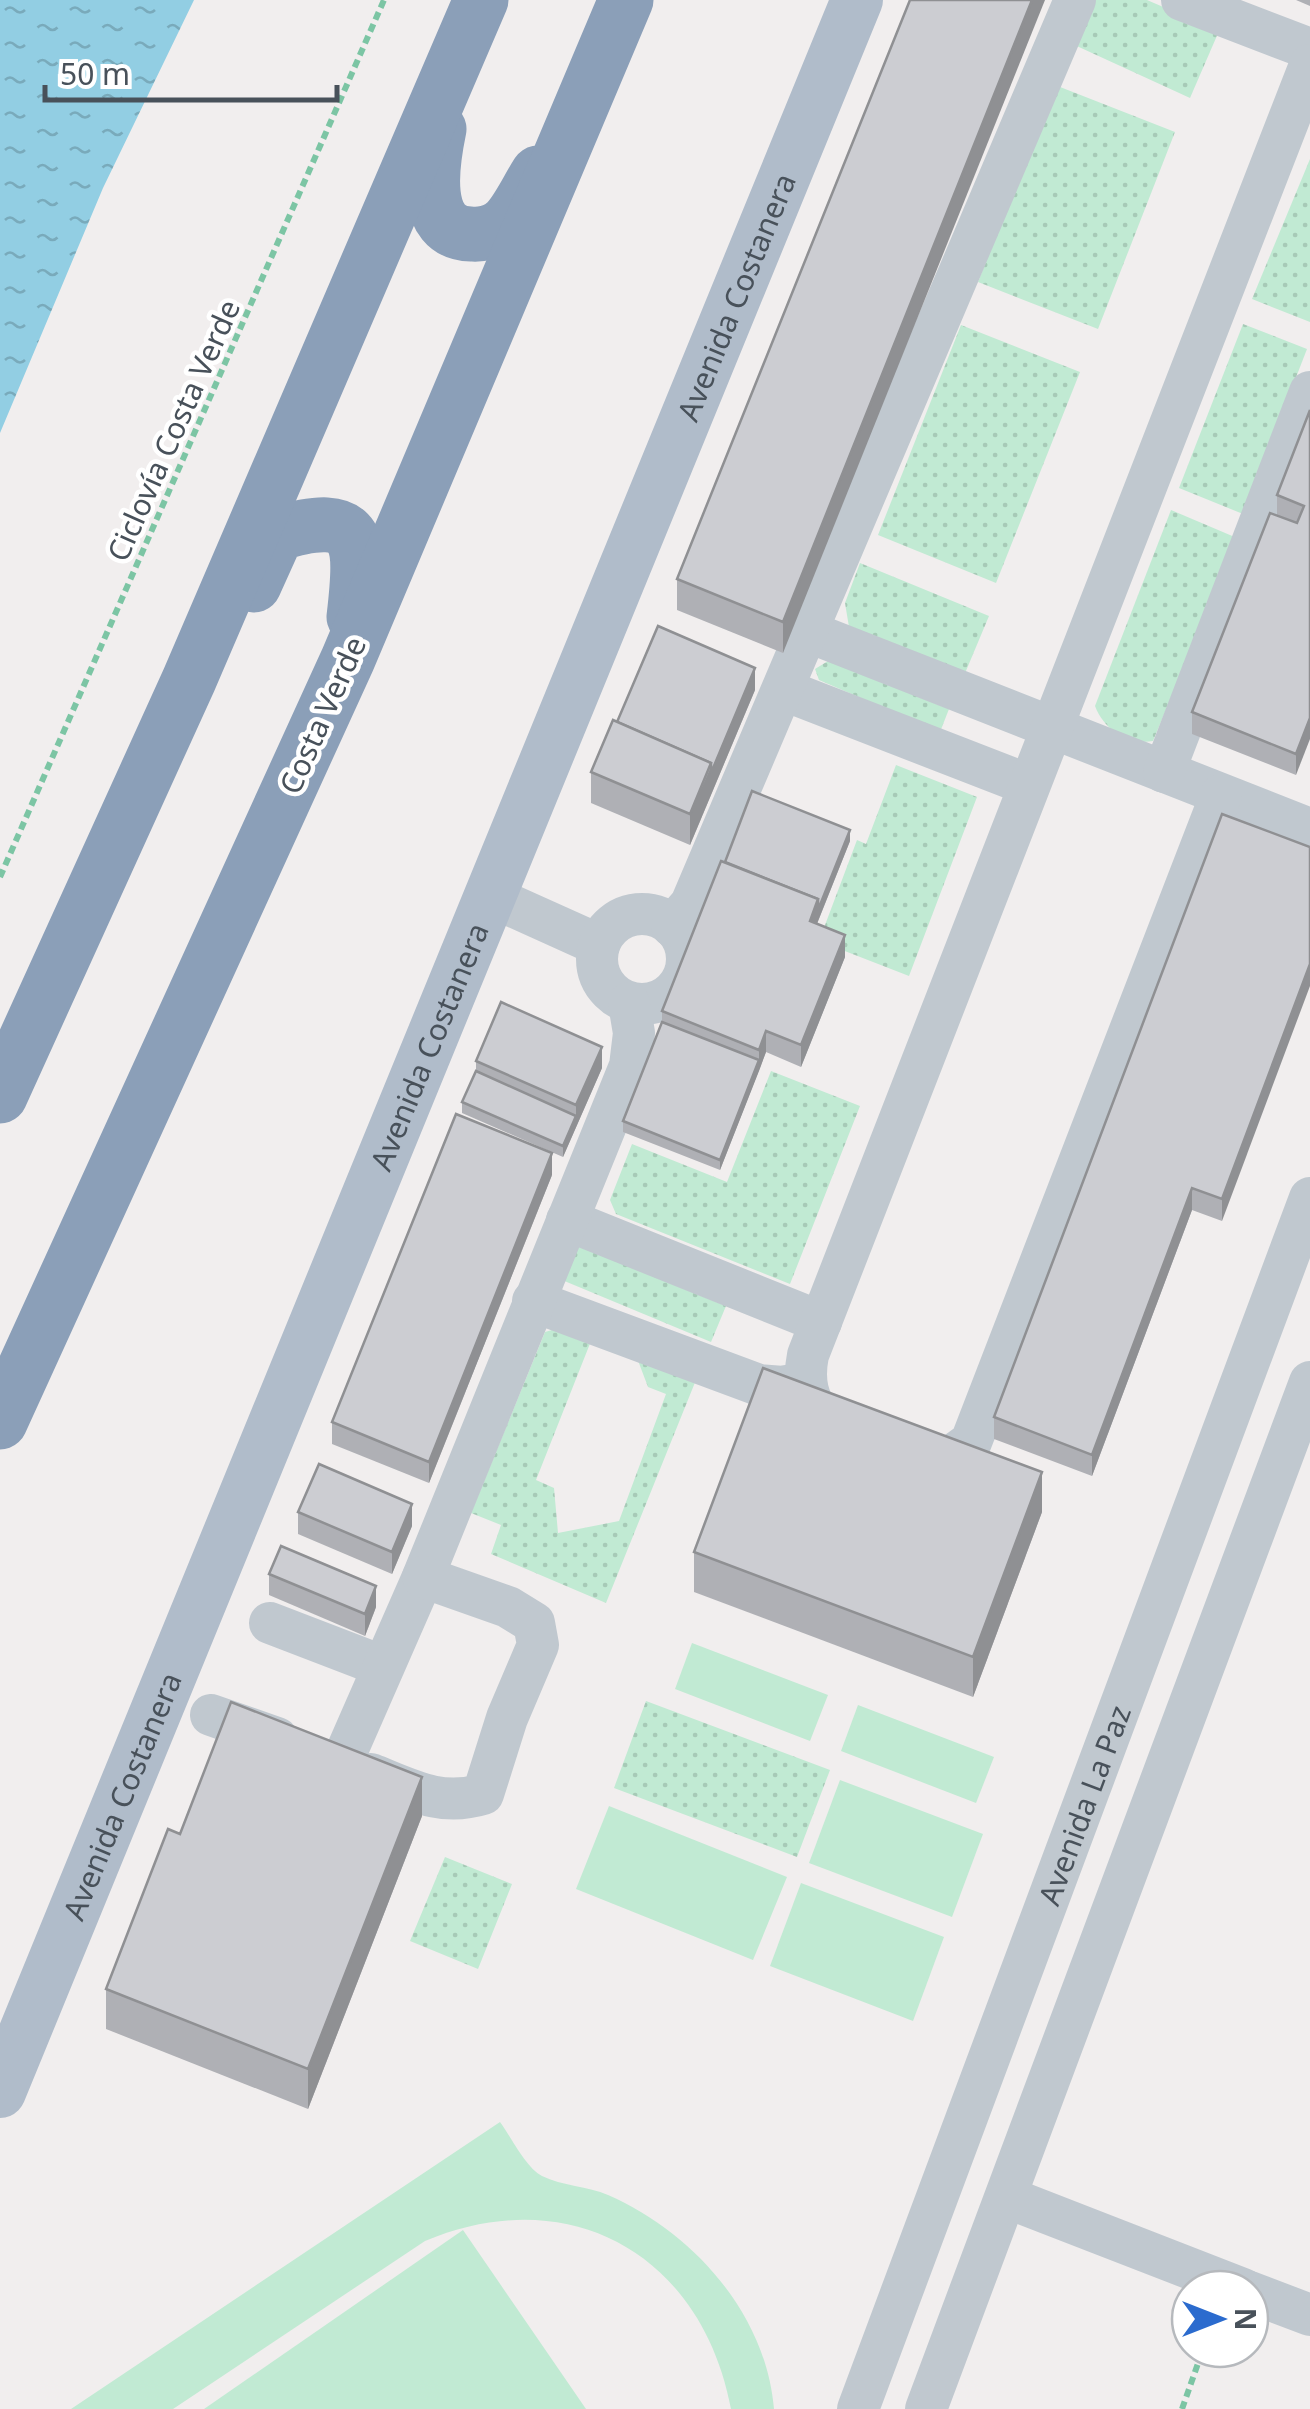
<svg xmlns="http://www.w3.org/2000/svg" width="1310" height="2409" font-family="'Noto Sans',sans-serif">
<defs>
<pattern id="grass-dots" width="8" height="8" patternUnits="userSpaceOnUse" patternTransform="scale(2.5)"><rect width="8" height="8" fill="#c1ead3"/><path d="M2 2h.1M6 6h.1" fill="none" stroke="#a7cab7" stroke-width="1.8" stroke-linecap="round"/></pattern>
<pattern id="water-ripples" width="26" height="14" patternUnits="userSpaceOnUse" patternTransform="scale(2.5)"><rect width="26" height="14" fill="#92cee3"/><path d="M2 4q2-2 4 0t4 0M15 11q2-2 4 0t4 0" fill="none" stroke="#79aabb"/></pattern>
</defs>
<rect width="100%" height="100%" fill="#f1eeee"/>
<!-- grass -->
<g fill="url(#grass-dots)">
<path d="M1085,0H1147L1219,31L1190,98L1068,42Z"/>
<path d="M1055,85L1175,132L1098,329L978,282Z"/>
<path d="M1310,159V322L1252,299Z"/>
<path d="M1243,324L1307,349L1243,514L1179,488Z"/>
<path d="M961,325L1080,372L996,583L878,535Z"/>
<path d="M1171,510L1237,538L1153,741C1128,745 1104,730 1095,706Z"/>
<path d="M860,563L989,616L963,678L849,627L845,603Z"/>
<path d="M828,661L949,709L940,732L819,680L815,669Z"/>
<path d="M896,765L977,797L909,976L819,941L857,840L866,844Z"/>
<path d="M771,1071L860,1106L790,1284L616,1214L610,1200L632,1144L727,1182Z"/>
<path d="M576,1245L726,1306L711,1342L562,1280Z"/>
<path d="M569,1325L593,1336L536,1480L554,1488L558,1533L619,1521L666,1394L648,1387L634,1350L698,1375L606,1603L491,1554L501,1525L471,1513L545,1332Z"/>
<path d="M646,1701L830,1770L797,1857L614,1788Z"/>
<path d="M445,1857L512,1884L478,1969L410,1941Z"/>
</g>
<!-- park -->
<g fill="#c1ead3">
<path d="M692,1643L828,1695L810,1741L675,1689Z"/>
<path d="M858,1705L994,1757L976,1803L841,1751Z"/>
<path d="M840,1780L983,1834L952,1917L809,1863Z"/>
<path d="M609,1806L787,1877L753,1960L576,1889Z"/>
<path d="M801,1883L944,1937L913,2021L770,1966Z"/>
<path d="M500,2122C511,2137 526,2168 542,2176C562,2186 588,2186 608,2195C693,2232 766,2314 774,2409H731C702,2255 570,2180 425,2241L173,2409H71Z"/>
<path d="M463,2230L586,2409H204Z"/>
</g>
<!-- water -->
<path fill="url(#water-ripples)" d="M0,0H194L103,188L0,433Z"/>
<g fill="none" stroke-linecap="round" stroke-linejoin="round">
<!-- path -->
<g stroke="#7cc5a4" stroke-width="6" stroke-dasharray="8 5" stroke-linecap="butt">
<path d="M0,877L384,0"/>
<path d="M1182,2409L1203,2349"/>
</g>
<!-- minor -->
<g stroke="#c0c8cf" stroke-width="42">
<path d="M1182,0L1310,49"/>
<path d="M809,632L1310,829"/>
<path d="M784,690L1029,785"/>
<path d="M1164,772L1310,392"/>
<path d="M490,896L599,945"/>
<circle cx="642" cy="959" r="45"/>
<path d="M672,926L691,904L1075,0"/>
<path d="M567,1220L821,1322"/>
<path d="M533,1301L759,1385L783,1387L805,1382"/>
<path d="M836,1428C809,1412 802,1385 808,1355L1310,65"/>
<path d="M917,1458H949L971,1442L1221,795"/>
<path d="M270,1623L382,1666"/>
<path d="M211,1715L277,1738"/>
<path d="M342,1762L423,1577L630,1066L634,1033L629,1003"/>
<path d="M371,1774C411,1790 441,1807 483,1794L507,1718L538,1645L534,1623L508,1607L423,1577"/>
<path d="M1006,2197L1243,2289"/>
<path d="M1250,2292L1310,2315"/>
<path id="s1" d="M858,2409L1310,1198"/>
<path d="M926,2409L1310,1382"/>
</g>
<!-- major -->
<path stroke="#b0bcca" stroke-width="52" id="s2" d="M0,2092L857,0"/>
<!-- highway -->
<g stroke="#8b9fb8" stroke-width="55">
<path d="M439,129C432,163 420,233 471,234C481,235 494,232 502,226C516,216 528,188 538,173"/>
<path d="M254,585L277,534C363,507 363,541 354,617"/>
<path d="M0,1096L189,680L481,0"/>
<path d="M0,1422L348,659L626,0"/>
</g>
</g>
<!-- wall -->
<g fill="#afb0b5">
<path d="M910,0L783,653L677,610V579Z"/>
<path d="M1296,0H1310V6Z"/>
<path d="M1310,410L1296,775L1192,734V712L1277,515V495Z"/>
<path d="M755,690L690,845L591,803V772L617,722Z"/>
<path d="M1222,814V1221L1192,1210L1092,1476L994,1439V1417Z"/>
<path d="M850,841L817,924L845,957L801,1067L766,1052L720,1170L623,1132V1121L662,1022V1011L725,862Z"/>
<path d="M476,1061L602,1068L563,1157L462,1113V1102L476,1071Z"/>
<path d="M552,1175L429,1483L332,1444V1422Z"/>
<path d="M298,1512L412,1526L392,1574L298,1534Z"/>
<path d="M1042,1512L973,1697L694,1592V1552Z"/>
<path d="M269,1574L376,1607L365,1636L269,1595Z"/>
<path d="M422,1816L308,2109L106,2029V1989L180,1834Z"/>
</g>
<!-- shaded-wall -->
<g fill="#8f9093">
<path d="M1032,0H1045L783,653V622Z"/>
<path d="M755,668V690L690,845V814Z"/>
<path d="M1310,718V739L1296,775V754Z"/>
<path d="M850,830V841L818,921V910Z"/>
<path d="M818,899V921L810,943V921Z"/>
<path d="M845,935V957L801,1067V1045Z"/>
<path d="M1310,964V986L1222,1221V1199Z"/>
<path d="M766,1031V1052L759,1071V1050Z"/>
<path d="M602,1047V1068L563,1157V1146L576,1116V1105Z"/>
<path d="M759,1060V1071L720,1170V1160Z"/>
<path d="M552,1153V1175L429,1483V1462Z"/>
<path d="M1192,1188V1210L1092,1476V1455Z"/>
<path d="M1042,1472V1512L973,1697V1657Z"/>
<path d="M412,1504V1526L392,1574V1552Z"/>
<path d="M376,1586V1607L365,1636V1614Z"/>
<path d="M422,1777V1816L308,2109V2069Z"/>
</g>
<!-- building -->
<g fill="#cccdd2" stroke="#8f9093" stroke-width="2.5">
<path d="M910,0H1032L783,622L677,579Z"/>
<path d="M1310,410V718L1296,754L1192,712L1270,513L1297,523L1304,506L1277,495Z"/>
<path d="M658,626L755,668L711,773V763L617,722Z"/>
<path d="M613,720L711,763L690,814L591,772Z"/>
<path d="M752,791L850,830L818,910V899L725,862Z"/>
<path d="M1222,814L1310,847V964L1222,1199L1192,1188L1092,1455L994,1417Z"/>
<path d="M721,861L818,899L810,921L845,935L801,1045L766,1031L759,1050L662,1011Z"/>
<path d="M501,1002L602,1047L576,1105L476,1061Z"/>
<path d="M662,1022L759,1060L720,1160L623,1121Z"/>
<path d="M476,1071L576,1116L563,1146L462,1102Z"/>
<path d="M456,1114L552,1153L429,1462L332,1422Z"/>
<path d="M763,1368L1042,1472L973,1657L694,1552Z"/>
<path d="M319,1464L412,1504L392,1552L298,1512Z"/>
<path d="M281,1546L376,1586L365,1614L269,1574Z"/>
<path d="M231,1702L422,1777L308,2069L106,1989L168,1829L180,1834Z"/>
</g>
<g text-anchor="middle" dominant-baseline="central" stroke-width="9" stroke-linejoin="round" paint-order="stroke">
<!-- street labels -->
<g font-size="30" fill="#48515a" stroke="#fff">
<text stroke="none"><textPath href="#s2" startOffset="1940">Avenida Costanera</textPath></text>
<text transform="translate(173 430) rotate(-66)">Ciclovía Costa Verde</text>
<text transform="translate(322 715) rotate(-66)">Costa Verde</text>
<text stroke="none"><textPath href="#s2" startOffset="1130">Avenida Costanera</textPath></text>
<text stroke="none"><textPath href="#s2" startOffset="320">Avenida Costanera</textPath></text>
<text stroke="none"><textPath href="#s1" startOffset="645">Avenida La Paz</textPath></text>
</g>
</g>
<!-- north arrow -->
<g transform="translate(1220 2319) rotate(90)"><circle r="48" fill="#ffffff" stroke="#b6b9bd" stroke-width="2.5"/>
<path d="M0-8L18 38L0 25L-18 38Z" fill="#2b6bce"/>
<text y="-15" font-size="28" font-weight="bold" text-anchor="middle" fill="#48515a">N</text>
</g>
<!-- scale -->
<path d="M45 85v15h292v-15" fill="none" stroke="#48515a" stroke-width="5"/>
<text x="60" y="85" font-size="30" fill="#48515a" stroke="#ffffff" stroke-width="8" paint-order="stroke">50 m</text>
</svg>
